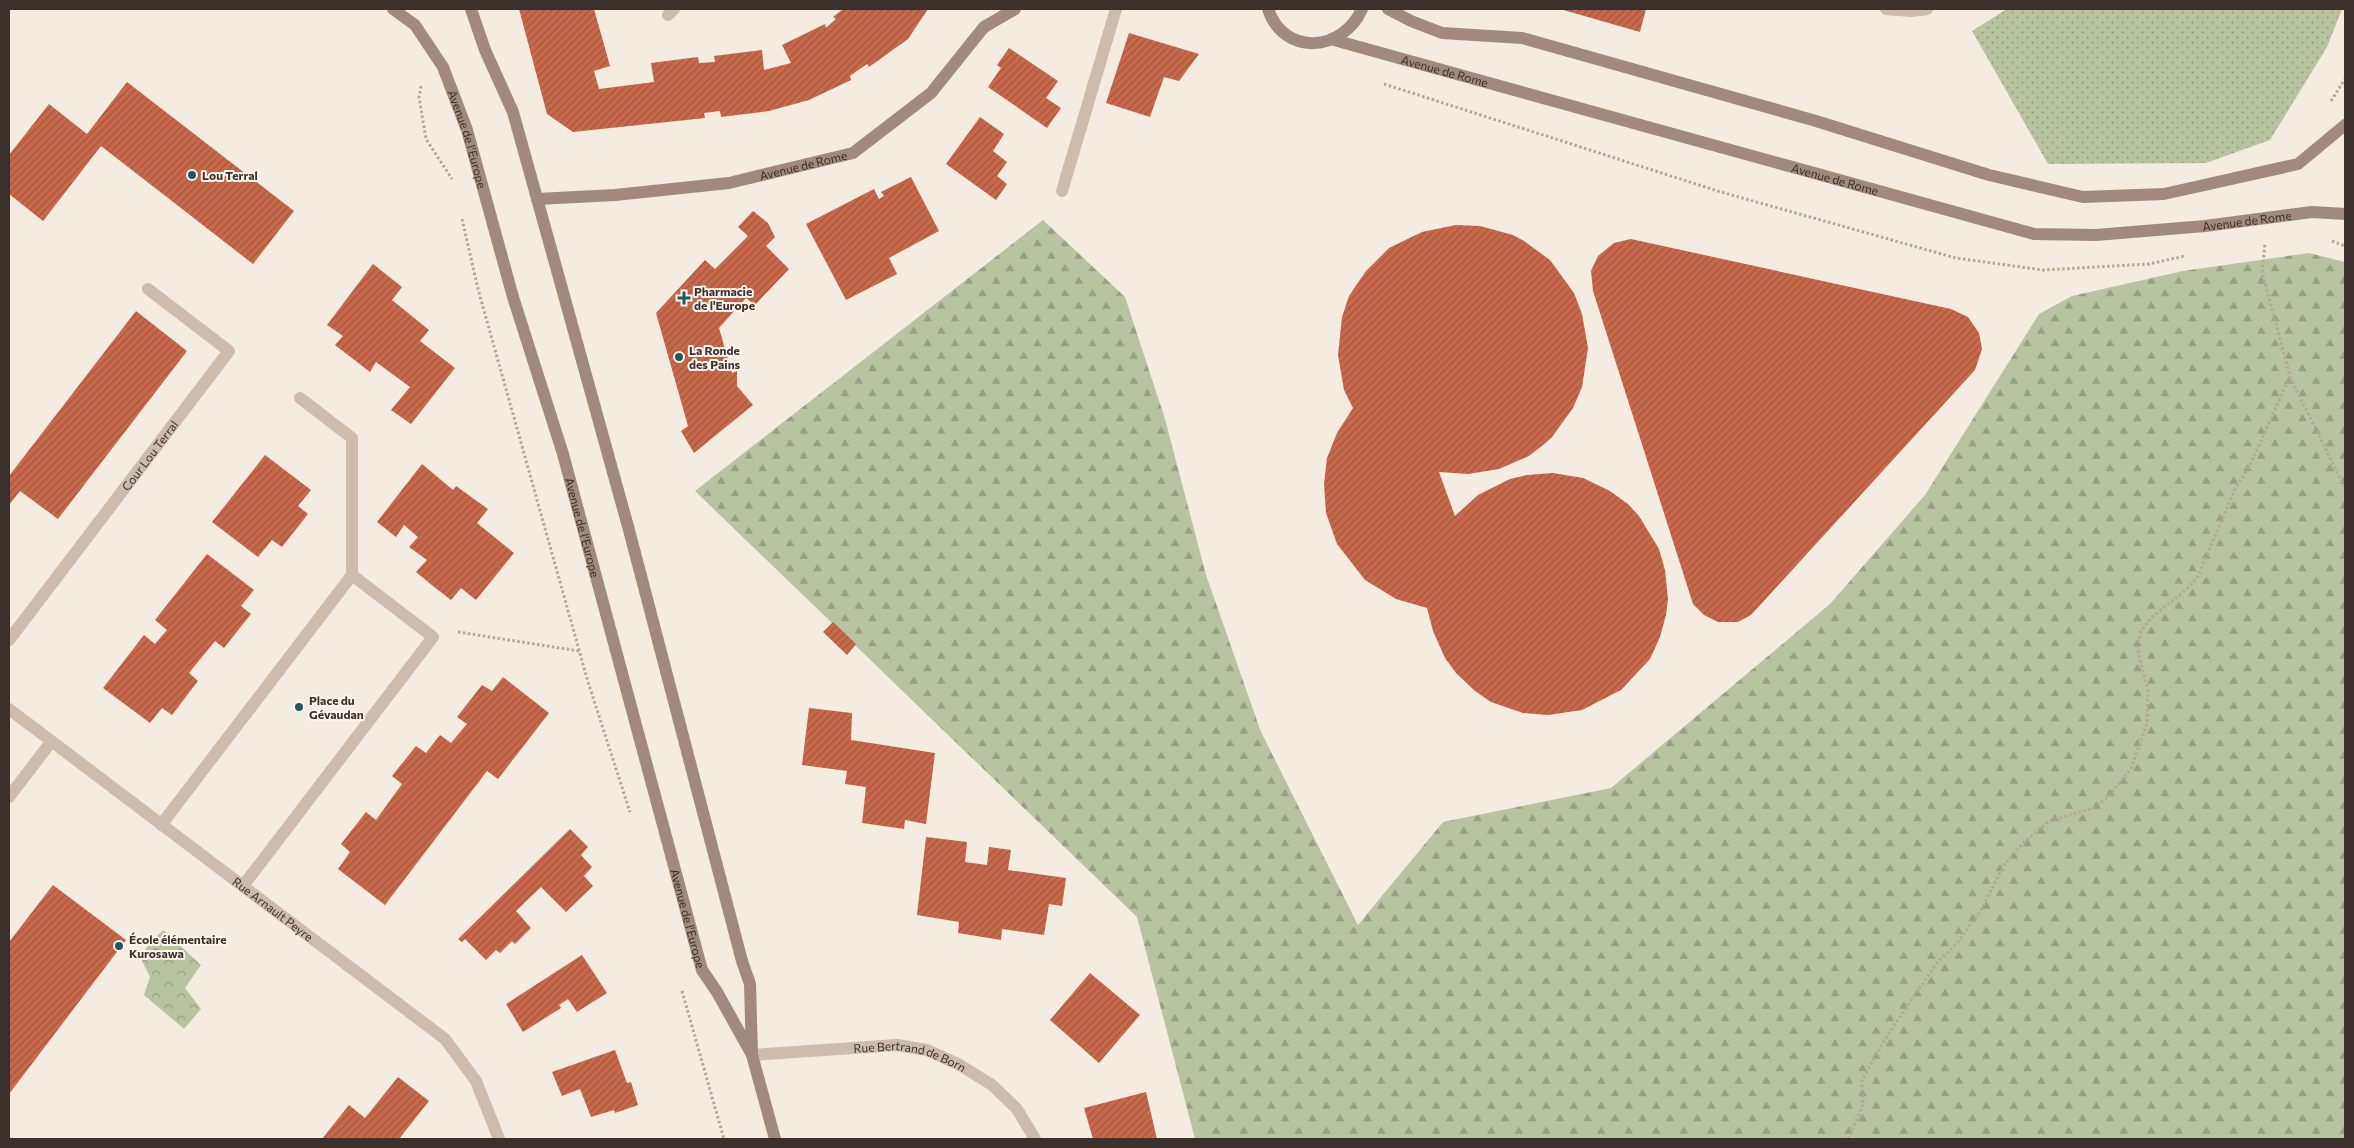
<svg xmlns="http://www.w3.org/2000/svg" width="2354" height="1148" font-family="Commissioner,sans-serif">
<defs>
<pattern id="grass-dots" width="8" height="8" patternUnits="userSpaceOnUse" patternTransform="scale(1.25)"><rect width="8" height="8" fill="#b8c4a0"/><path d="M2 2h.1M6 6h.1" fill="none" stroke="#97a083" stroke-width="1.8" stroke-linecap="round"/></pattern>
<pattern id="forest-firs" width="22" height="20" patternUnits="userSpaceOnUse" patternTransform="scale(1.25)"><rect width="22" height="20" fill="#b8c4a0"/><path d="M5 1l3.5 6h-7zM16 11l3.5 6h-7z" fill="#97a083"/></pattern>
<pattern id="park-crowns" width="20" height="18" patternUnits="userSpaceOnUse" patternTransform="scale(1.25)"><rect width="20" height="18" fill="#b8c4a0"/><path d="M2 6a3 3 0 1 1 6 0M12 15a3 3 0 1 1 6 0" fill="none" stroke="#97a083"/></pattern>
<pattern id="building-hatch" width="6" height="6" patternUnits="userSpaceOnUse" patternTransform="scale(1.25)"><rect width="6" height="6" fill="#c8694b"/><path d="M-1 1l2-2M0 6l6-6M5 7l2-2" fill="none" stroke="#a4573f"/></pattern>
</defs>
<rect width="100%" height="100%" fill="#f4ebe1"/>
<!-- grass -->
<path fill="url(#grass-dots)" d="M2007,9H2342L2327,47L2270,140L2206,163L2048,164L1972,31Z"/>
<!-- forest -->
<path fill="url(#forest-firs)" d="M1043,220L1125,297L1165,419L1206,575L1261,732L1358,925L1443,822L1611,788L1830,604L1925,495L2039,314L2072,296L2183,271L2309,253L2345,262V1139H1195L1137,917L695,491Z"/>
<!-- park -->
<path fill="url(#park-crowns)" d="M163,930L201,965L185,988L201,1009L184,1029L144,995L150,977L142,961L146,948Z"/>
<!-- building -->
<g fill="url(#building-hatch)">
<path d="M519,9H594L610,66L594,71L599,89L654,82L651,63L698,57L699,63L715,62L714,56L762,50L764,70L791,63L782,45L825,24L826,28L836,19L833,17L843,9H928L908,39L869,67L867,64L850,76L851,80L809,100L769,111L721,117L720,111L704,113L705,118L573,132L547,114Z"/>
<path d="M1560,9H1646L1640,32Z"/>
<path d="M1129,33L1199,54L1179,81L1164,77L1150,117L1106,103Z"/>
<path d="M1009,48L1058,81L1046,98L1061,108L1047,128L988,87L1001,68L997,65Z"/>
<path d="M127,82L294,211L253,264L101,146L43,221L9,194V155L49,104L87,134Z"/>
<path d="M980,117L1004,134L993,151L1007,162L997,176L1007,184L996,200L946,164Z"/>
<path d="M911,177L939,231L889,258L897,274L846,300L806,224L874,189L879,199L884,196L881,192Z"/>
<path d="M753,211L768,223L775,237L766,246L789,269L755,305L746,298L719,328L732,373L737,371V386L753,405L694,453L681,431L688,426L656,313L705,260L715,269L748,236L738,227Z"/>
<path d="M1456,225L1480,226L1513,235L1524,241L1550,260L1574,293L1582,314L1588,348L1582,387L1573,408L1552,437L1543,445L1529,456L1499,469L1468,474L1439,472L1455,516L1478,495L1510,479L1527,475L1553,473L1583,478L1610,491L1628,504L1639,516L1659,549L1665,570L1668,599L1666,615L1660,637L1650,659L1621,690L1582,710L1548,715L1523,713L1491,702L1475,691L1456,673L1445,658L1433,631L1427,608L1396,599L1365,580L1337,544L1326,513L1324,484L1327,458L1337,433L1353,408L1344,390L1338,355L1342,317L1349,296L1366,271L1389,248L1422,232Z"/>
<path d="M1631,239L1951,309L1968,317L1979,333L1982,349L1975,370L1751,615L1738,622H1718L1704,615L1693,604L1593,291L1591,271L1598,256L1614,243Z"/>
<path d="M373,264L402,287L392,300L429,330L420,341L455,368L411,424L391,410L410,387L376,362L370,372L335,345L343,336L327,325Z"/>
<path d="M136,311L187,351L58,519L20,491L9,505V476Z"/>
<path d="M265,455L311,490L298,506L308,514L282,547L272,540L258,557L212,522Z"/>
<path d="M422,464L453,490L456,486L488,509L477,523L514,553L476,600L461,588L451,600L433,586L416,572L427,560L409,547L418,537L404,525L396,537L377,522Z"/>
<path d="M207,554L254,590L241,606L251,614L224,648L215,641L189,673L198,681L172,715L162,708L150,723L103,688L144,635L155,644L167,630L155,620Z"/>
<path d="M833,622L856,644L847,655L823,632Z"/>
<path d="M503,677L549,713L498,779L487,771L385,905L338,869L350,852L341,844L366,812L376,820L402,784L392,776L416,746L426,753L440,735L451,743L467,724L457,717L482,685L492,691Z"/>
<path d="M809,708L852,713L851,740L935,753L926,824L905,820L904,829L862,823L866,787L845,784L847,771L802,765Z"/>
<path d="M570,829L588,847L581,855L592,867L584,876L593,886L566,912L541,887L516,911L531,928L515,944L512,941L500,953L496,950L486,960L465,939L462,942L458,939Z"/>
<path d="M926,837L967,842L965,862L987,865L989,847L1011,850L1008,870L1066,878L1062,906L1049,904L1044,935L1002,929L1001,940L958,933L959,922L917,915Z"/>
<path d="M53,885L126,940L9,1094V942Z"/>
<path d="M582,955L607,993L577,1012L568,999L559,1005L561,1008L523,1032L506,1004Z"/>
<path d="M1090,973L1140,1015L1099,1063L1050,1020Z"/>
<path d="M615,1050L627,1083L631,1082L638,1105L615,1113L614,1110L591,1117L580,1089L562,1096L552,1072Z"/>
<path d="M398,1077L429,1101L399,1139H322L349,1105L365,1118Z"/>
<path d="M1146,1092L1157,1139H1093L1084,1108Z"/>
</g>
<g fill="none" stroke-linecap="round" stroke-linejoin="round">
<!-- path -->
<g stroke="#b9a596" stroke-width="3" stroke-dasharray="2.5 2.5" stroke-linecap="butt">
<path d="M1384,84L1721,192L1956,258L2043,270L2149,264L2185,256"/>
<path d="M421,86L419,97L426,139L452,179"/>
<path d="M2331,101L2345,79"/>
<path d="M462,219L478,289L588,682L630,812"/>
<path d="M2332,241L2345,246"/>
<path d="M2290,377L2345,488"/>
<path d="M458,632L579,651"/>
<path d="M682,991L724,1139"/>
<path d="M1848,1139L1863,1105L1862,1080L1887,1036L1936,964L1957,943L1981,910L2004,865L2023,843L2049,821L2094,808L2109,796L2131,769L2147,723L2148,691L2137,647L2141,631L2152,617L2187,589L2198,576L2234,491L2251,463L2290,376L2262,272L2265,244"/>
</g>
<!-- lane -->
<g stroke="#cdbbac" stroke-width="12">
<path d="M1062,191L1116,9"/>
<path d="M300,398L352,438V575"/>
</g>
<!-- street -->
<g stroke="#cdbbac" stroke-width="12">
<path d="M1886,9L1911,11L1927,9"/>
<path d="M668,15L674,9"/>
<path id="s1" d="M9,640L229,351L148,289"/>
<path id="s2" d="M9,709L445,1039L476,1081L499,1139"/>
<path d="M9,797L51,742"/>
<path d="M161,825L352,575L433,637L243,886"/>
<path id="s3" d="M752,1055L897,1045L927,1050L960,1065L992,1085L1017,1109L1035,1139"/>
</g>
<!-- secondary -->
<g stroke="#a18a7d" stroke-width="12">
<path id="s4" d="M393,9L415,25L443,67L467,130L513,297L563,454L702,970L717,992L751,1053"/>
<path d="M471,9L485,50L513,112L629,530L742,961L750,984L752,1055L775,1139"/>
<path d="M1268,9C1284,57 1343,52 1362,9"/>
<path d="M1388,9L1411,21L1442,33L1522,38L1816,121L1989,175L2083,197L2164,194L2298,164L2345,125"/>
<path id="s5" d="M1334,40L2034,234L2096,235L2205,226L2312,212L2345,214"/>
<path id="s6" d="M537,199L615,195L729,183L853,153L931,93L984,27L1015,9"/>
</g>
</g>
<!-- markers -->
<g fill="#1f5a5e" stroke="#fbf5ee" stroke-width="2">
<circle cx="192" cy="175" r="5"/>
<path d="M681.5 290.5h5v5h5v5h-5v5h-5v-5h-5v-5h5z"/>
<circle cx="679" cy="357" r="5"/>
<circle cx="299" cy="707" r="5"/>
<circle cx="119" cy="946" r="5"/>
</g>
<g text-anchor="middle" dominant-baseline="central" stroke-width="4" stroke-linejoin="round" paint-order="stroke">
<!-- street labels -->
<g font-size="12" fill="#3b302b" stroke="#fbf5ee">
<text stroke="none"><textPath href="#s5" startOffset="115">Avenue de Rome</textPath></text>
<text stroke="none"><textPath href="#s4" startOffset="154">Avenue de l'Europe</textPath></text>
<text stroke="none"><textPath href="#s6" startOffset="269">Avenue de Rome</textPath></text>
<text stroke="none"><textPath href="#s5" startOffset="520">Avenue de Rome</textPath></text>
<text stroke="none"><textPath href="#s5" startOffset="940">Avenue de Rome</textPath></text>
<text stroke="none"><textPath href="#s1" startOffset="232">Cour Lou Terral</textPath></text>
<text stroke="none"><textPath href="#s4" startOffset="559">Avenue de l'Europe</textPath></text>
<text stroke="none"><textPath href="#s2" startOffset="331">Rue Arnault Peyre</textPath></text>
<text stroke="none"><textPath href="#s4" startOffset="964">Avenue de l'Europe</textPath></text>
<text stroke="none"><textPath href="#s3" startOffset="160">Rue Bertrand de Born</textPath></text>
</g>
<!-- poi labels -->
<g font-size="12" font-weight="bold" fill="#3b302b" stroke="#fbf5ee" text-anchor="start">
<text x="202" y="175">Lou Terral</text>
<text x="694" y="291">Pharmacie<tspan x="694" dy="14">de l'Europe</tspan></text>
<text x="689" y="350">La Ronde<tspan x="689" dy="14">des Pains</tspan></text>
<text x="309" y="700">Place du<tspan x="309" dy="14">Gévaudan</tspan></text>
<text x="129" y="939">École élémentaire<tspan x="129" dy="14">Kurosawa</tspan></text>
</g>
</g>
<!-- border -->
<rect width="2354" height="1148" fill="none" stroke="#3b302b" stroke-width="20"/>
</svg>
